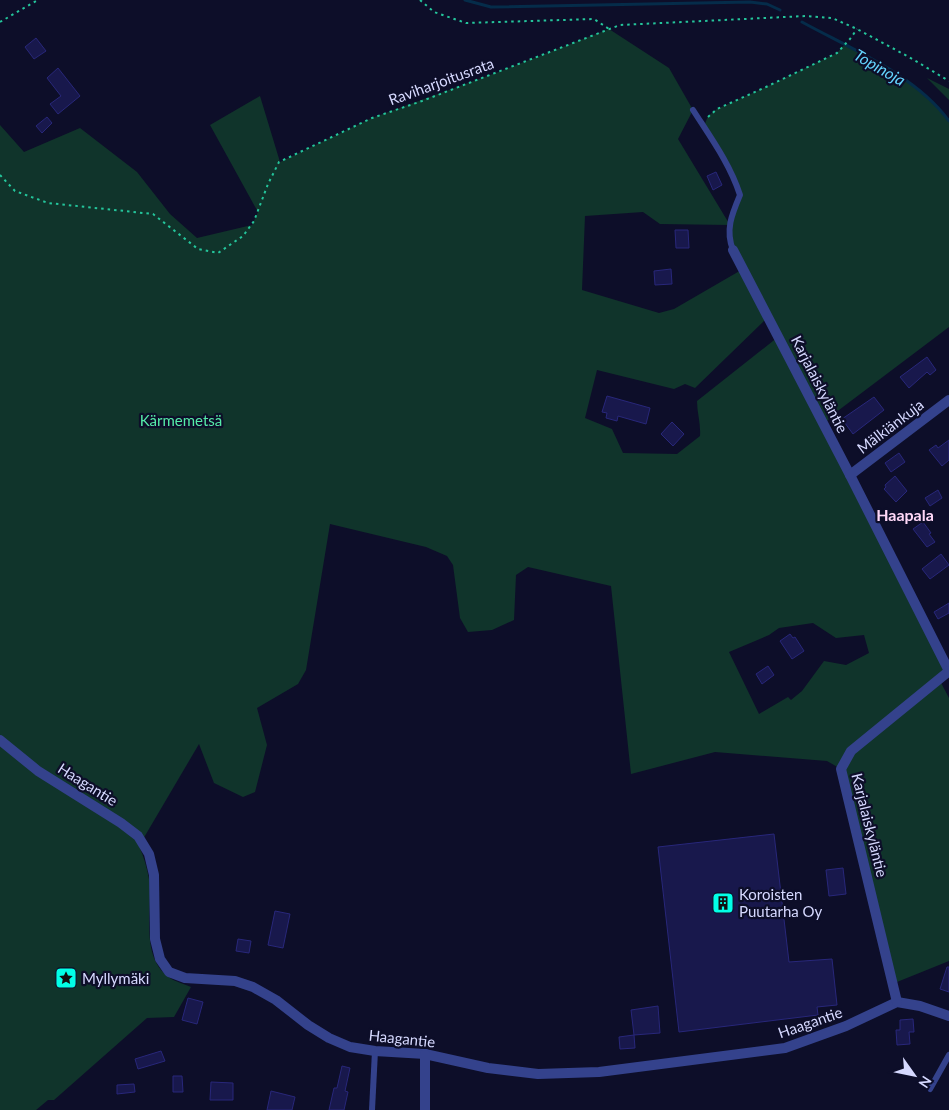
<svg xmlns="http://www.w3.org/2000/svg" width="949" height="1110" font-family="Lato,sans-serif">
<rect width="100%" height="100%" fill="#0d0e29"/>
<!-- green -->
<g fill="#10342b" fill-rule="evenodd">
<path d="M609,29L669,68L693,110L678,139L730,225L740,195L704,126L708,116L717,109L766,87L837,53L844,45C882,66 923,85 949,121V327L835,413L824,424L949,671L939,679L949,698V961L892,984L841,769L827,761L715,752L631,774L611,586L528,567L516,575L514,620L492,630L468,632L460,618L453,565L447,556L426,547L330,524L306,670L298,684L257,708L267,745L255,792L243,797L214,783L199,744L139,846C144,857 147,868 149,879C153,910 139,957 170,978C176,982 185,984 191,987L174,1017L147,1018L54,1100H48L36,1110H0V125L24,152L80,128L137,172L170,214L197,238L252,225L258,212L210,125L260,96L280,162L372,118L501,71ZM643,212L660,224L730,225L733,250L743,269L674,309L659,313L582,290L585,216ZM768,317L778,337L697,401C697,413 701,424 700,436L677,454L623,453L612,429L585,418L597,370L674,389L685,384L695,388ZM813,623L836,638L864,635L869,653L846,665L824,661L802,691L791,700L788,697L759,714L729,652L769,635L779,628Z"/>
<path d="M927,78L949,89V100Z"/>
</g>
<g fill="none" stroke-linecap="round" stroke-linejoin="round">
<!-- stream -->
<g stroke="#052c4a" stroke-width="3">
<path d="M465,0L491,7L750,2L767,4L780,10"/>
<path d="M802,22C851,49 916,75 949,121"/>
</g>
</g>
<!-- building -->
<g fill="#18184c" stroke="#28277a">
<path d="M36,38L46,51L34,59L25,47Z"/>
<path d="M58,68L80,96L58,114L50,104L61,96L47,78Z"/>
<path d="M47,117L52,123L42,133L36,126Z"/>
<path d="M716,172L722,185L713,190L707,176Z"/>
<path d="M675,230H688L689,248H676Z"/>
<path d="M671,269L672,284L655,285L654,271Z"/>
<path d="M927,357L936,370L930,375L927,372L909,388L900,377Z"/>
<path d="M607,396L650,408L646,424L618,416L617,421L606,418L607,413L602,412Z"/>
<path d="M874,397L884,410L853,434L842,419Z"/>
<path d="M672,422L684,434L673,446L661,434Z"/>
<path d="M949,440V460L942,466L929,450L936,445L938,448Z"/>
<path d="M899,453L905,462L891,472L885,463Z"/>
<path d="M895,476L907,491L896,502L884,489L886,487L885,485Z"/>
<path d="M938,490L942,498L930,506L925,498Z"/>
<path d="M923,522L931,533L929,534L935,542L927,547L913,529Z"/>
<path d="M941,554L949,565L930,579L922,569Z"/>
<path d="M949,603V613L938,619L934,612Z"/>
<path d="M790,634L793,638L795,637L804,651L792,659L780,641Z"/>
<path d="M768,666L774,675L762,684L756,674Z"/>
<path d="M774,834L789,962L832,959L837,1005L817,1007L818,1015L679,1032L658,847Z"/>
<path d="M843,868L846,894L829,896L826,870Z"/>
<path d="M275,911L290,914L283,948L268,945Z"/>
<path d="M238,939L251,941L249,953L236,951Z"/>
<path d="M947,967H949V992L940,989Z"/>
<path d="M188,998L203,1002L197,1024L182,1020Z"/>
<path d="M658,1006L660,1033L634,1035L631,1010Z"/>
<path d="M913,1019L914,1032H909L910,1044L897,1045L896,1030H900V1020Z"/>
<path d="M634,1035L635,1048L620,1049L619,1037Z"/>
<path d="M161,1051L165,1061L138,1069L135,1059Z"/>
<path d="M342,1066L350,1068L345,1091L348,1092L344,1110H329L334,1088H337Z"/>
<path d="M173,1076H182L183,1092H173Z"/>
<path d="M211,1082L233,1083V1100H210Z"/>
<path d="M134,1084L135,1092L117,1094V1085Z"/>
<path d="M271,1091L295,1097L292,1110H267Z"/>
</g>
<g fill="none" stroke-linecap="round" stroke-linejoin="round">
<!-- path -->
<g stroke="#24c59b" stroke-width="2" stroke-dasharray="2.5 4" stroke-linecap="butt">
<path d="M420,0L434,12L466,23L594,19L609,29"/>
<path d="M0,22L38,0"/>
<path d="M708,117L717,109L766,87L837,53L850,39L857,29"/>
<path d="M0,175L15,191L48,203L153,214L198,249L218,253L243,236L254,221L268,184L279,162L372,118L422,101L620,25L806,16L832,18L857,29L909,57L949,81"/>
</g>
<!-- lane -->
<g stroke="#34428c" stroke-width="6">
<path d="M693,110C711,138 730,164 740,195C732,214 725,230 733,250"/>
<path d="M930,1089L949,1055"/>
<path d="M372,1110L375,1051"/>
</g>
<!-- street -->
<g stroke="#34428c" stroke-width="10">
<path d="M733,250L850,475L949,671"/>
<path d="M850,475L949,400"/>
<path d="M0,740L38,771L121,823L138,836L149,854L154,875L155,939L160,959L169,972L185,978L235,981L253,987L276,1000L308,1025L329,1038L350,1047L375,1051L425,1054L488,1068L538,1074L599,1072L785,1048L846,1026L897,1002L920,1006L949,1016"/>
<path d="M897,1002L841,769L851,751L949,671"/>
<path d="M425,1110V1054"/>
</g>
</g>
<!-- icons -->
<defs>
<g id="building-square" transform="scale(1.125)"><rect x="-9" y="-9" width="18" height="18" rx="4" fill="#02ffe7" stroke="#0d0e29"/><path d="M-4-6H4V6H1V3H-1V6H-4ZM-2.5-4.3h1.7v1.8h-1.7ZM.8-4.3h1.7v1.8H.8ZM-2.5-1h1.7V.8h-1.7ZM.8-1h1.7V.8H.8Z" fill="#111"/></g>
<g id="sight-square" transform="scale(1.125)"><rect x="-9" y="-9" width="18" height="18" rx="4" fill="#02ffe7" stroke="#0d0e29"/><path d="M0-6L1.8-2.2L6-1.7L2.9 1.2L3.7 5.4L0 3.3L-3.7 5.4L-2.9 1.2L-6-1.7L-1.8-2.2Z" fill="#111"/></g>
</defs>
<g fill-rule="evenodd">
<use href="#building-square" x="723" y="903"/>
<use href="#sight-square" x="66" y="978"/>
</g>
<g text-anchor="middle" dominant-baseline="central" stroke-width="4.5" stroke-linejoin="round" paint-order="stroke">
<!-- street labels -->
<g font-size="15" fill="#d6d9ff" stroke="#0d0e29">
<text transform="translate(441 81) rotate(-20)">Raviharjoitusrata</text>
<text transform="translate(820 384) rotate(63)">Karjalaiskyläntie</text>
<text transform="translate(890 426) rotate(-37)">Mälkiänkuja</text>
<text transform="translate(88 784) rotate(32)">Haagantie</text>
<text transform="translate(870 825) rotate(76)">Karjalaiskyläntie</text>
<text transform="translate(810 1022) rotate(-19)">Haagantie</text>
<text transform="translate(402 1038) rotate(6)">Haagantie</text>
</g>
<!-- park labels -->
<g font-size="15" fill="#55eba8" stroke="#0d0e29">
<text x="181" y="420">Kärmemetsä</text>
</g>
<!-- poi labels -->
<g font-size="15" fill="#d6d9ff" stroke="#0d0e29" text-anchor="start">
<text x="739" y="894">Koroisten<tspan x="739" dy="17">Puutarha Oy</tspan></text>
<text x="82" y="978">Myllymäki</text>
</g>
<!-- water labels -->
<g font-size="16" font-style="italic" fill="#64d5ff" stroke="#0d0e29">
<text transform="translate(880 67) rotate(30)">Topinoja</text>
</g>
<!-- neighbourhood labels -->
<g font-size="16" font-weight="bold" fill="#ffd8f8" stroke="#0d0e29">
<text x="905" y="514">Haapala</text>
</g>
</g>
<!-- north arrow -->
<g transform="translate(914 1075) rotate(123)" stroke="#0d0e29" stroke-width="4" paint-order="stroke">
<path d="M0-4L9 19L0 12L-9 19Z" fill="#d6d9ff"/>
<text y="-8" font-size="14" font-weight="bold" text-anchor="middle" fill="#d6d9ff">N</text>
</g>
</svg>
